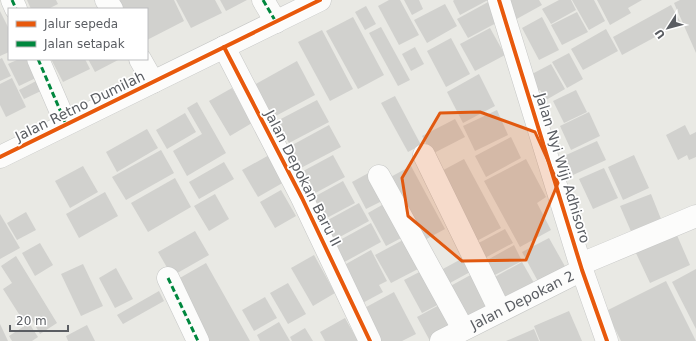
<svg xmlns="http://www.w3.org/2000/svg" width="696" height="341" font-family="'DejaVu Sans',sans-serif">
<rect width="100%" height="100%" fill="#e9e9e4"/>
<!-- building -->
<g fill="#d1d1ce">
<path d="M27,0H56L58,4L48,9H31Z"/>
<path d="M116,0H174L184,21L147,40V9H121Z"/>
<path d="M176,0H215L222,13L191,28Z"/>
<path d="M220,0H247L226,11Z"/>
<path d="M389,0H400L419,35L399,45L378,6Z"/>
<path d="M404,0H419L423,9L412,15Z"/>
<path d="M454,0H488L460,15L453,1Z"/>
<path d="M502,0H539L542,5L513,21Z"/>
<path d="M559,0H571L576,10L551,24L542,9Z"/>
<path d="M572,0H594L605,21L589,30Z"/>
<path d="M597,0H642L628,8L631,13L610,25Z"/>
<path d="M680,0H696V53L674,3Z"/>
<path d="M490,1L500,21L468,38L457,19Z"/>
<path d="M445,4L457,26L427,43L414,20Z"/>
<path d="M671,5L681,23L622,55L613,37Z"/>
<path d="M366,6L376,24L365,30L355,12Z"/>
<path d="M0,11L9,29V52L0,56Z"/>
<path d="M577,12L588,32L562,45L551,25Z"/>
<path d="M353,17L384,75L358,89L326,31Z"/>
<path d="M542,17L559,50L539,60L522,28Z"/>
<path d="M381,27L410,80L398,86L369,33Z"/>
<path d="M490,28L505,55L475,71L460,44Z"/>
<path d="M606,29L618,51L583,70L571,49Z"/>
<path d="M322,30L353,89L330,101L298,42Z"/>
<path d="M451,38L470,74L446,87L427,51Z"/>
<path d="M415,47L424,64L411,71L402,54Z"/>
<path d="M569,53L583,79L567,88L552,62Z"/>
<path d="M2,58L11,76L0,81V59Z"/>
<path d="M19,59H32L40,76L19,86L8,64Z"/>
<path d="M51,59H85L90,69L63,82Z"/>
<path d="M88,59H120L95,72Z"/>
<path d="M297,61L315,95L270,119L252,86Z"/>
<path d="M551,64L565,89L546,100L540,90L537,92L532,74Z"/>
<path d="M479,74L495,106L463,123L447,92Z"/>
<path d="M12,78L26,107L6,117L0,105V84Z"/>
<path d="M38,80L43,90L24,99L19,90Z"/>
<path d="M232,88L252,123L230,136L209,101Z"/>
<path d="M576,90L587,112L564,123L553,101Z"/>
<path d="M395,96L421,145L408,152L381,103Z"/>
<path d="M317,100L329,122L289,143L277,121Z"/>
<path d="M197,102L226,153L187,176L173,151L202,134L187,108Z"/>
<path d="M497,110L508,135L475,151L463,126Z"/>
<path d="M589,112L600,136L571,150L560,126Z"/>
<path d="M185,113L196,132L167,149L156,130Z"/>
<path d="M455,119L465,137L432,154L422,136Z"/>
<path d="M329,125L341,147L297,170L285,149Z"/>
<path d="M685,125L690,135L696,132V157L689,160L687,155L678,160L666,135Z"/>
<path d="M147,129L158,148L117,172L106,152Z"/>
<path d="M511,137L521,158L486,177L475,156Z"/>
<path d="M597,141L606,160L573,175L564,156Z"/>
<path d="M161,150L174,173L126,200L112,177Z"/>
<path d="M271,154L286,181L258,197L242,170Z"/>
<path d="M333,155L345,177L306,198L294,176Z"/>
<path d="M634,155L649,188L623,200L608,167Z"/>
<path d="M464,159L501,228L473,243L436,174Z"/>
<path d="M526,159L546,197L537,203L551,230L520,247L484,181Z"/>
<path d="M224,162L234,179L199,199L189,182Z"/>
<path d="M83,166L98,192L70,208L55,181Z"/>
<path d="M411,166L445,229L419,243L385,180Z"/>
<path d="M604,168L618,198L593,209L579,179Z"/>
<path d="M374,170L388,198L366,209L352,182Z"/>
<path d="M175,178L191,207L148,232L131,203Z"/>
<path d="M343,181L355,203L323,220L312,198Z"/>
<path d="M281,190L296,216L275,228L260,202Z"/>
<path d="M105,192L118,216L79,238L66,214Z"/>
<path d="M215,194L229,219L209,231L194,206Z"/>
<path d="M651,194L663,224L633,236L620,206Z"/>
<path d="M389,201L407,235L386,246L368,213Z"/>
<path d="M359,203L369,221L327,244L317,226Z"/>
<path d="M26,212L36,230L17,240L7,223Z"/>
<path d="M0,214L20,248L0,259Z"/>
<path d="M371,223L381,242L339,265L329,246Z"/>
<path d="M505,229L513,243L481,260L473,246Z"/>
<path d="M195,231L209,255L172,276L158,252Z"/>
<path d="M676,233L690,265L650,283L635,251Z"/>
<path d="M549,238L567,270L540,285L522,252Z"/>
<path d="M403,240L418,269L391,283L375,255Z"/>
<path d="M40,243L53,265L35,276L22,253Z"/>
<path d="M514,245L522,261L489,278L482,263Z"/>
<path d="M371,250L387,281L379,285L383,292L357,306L337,269Z"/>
<path d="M314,255L335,293L313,306L291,268Z"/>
<path d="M16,256L57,323L40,334L31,318L24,322L3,289L12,283L1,266Z"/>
<path d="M465,257L472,271L448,284L441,270Z"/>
<path d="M522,262L534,283L503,300L491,279Z"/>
<path d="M206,263L250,341H204L171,283Z"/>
<path d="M83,264L103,306L81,316L61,274Z"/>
<path d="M116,268L133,299L115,308L99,278Z"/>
<path d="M427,268L445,301L422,313L404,280Z"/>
<path d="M696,269V329L672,282Z"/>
<path d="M476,272L496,310L465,327L445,289Z"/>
<path d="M666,281L696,341H621L606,311Z"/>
<path d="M288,283L306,314L288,324L270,293Z"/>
<path d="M159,291L164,301L123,324L117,315Z"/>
<path d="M394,292L416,334L402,341H375L359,311Z"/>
<path d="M265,297L277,318L254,331L242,310Z"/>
<path d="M445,302L459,327L430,341L417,317Z"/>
<path d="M569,311L582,341H540L534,326Z"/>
<path d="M345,318L358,341H325L320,332Z"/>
<path d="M279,322L290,341H260L257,335Z"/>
<path d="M29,323L38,337L32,341H12L9,336Z"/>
<path d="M0,324L8,341H0Z"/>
<path d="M87,325L95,341H68L66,336Z"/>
<path d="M305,328L313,341H292L290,337Z"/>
<path d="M534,329L539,341H506Z"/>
</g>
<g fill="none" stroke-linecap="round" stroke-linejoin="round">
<!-- minor casing -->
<g stroke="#c6c7c6" stroke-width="23">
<g id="minor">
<path d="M12,0L16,9"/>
<path d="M106,0L112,9"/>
<path d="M263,0L276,22"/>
<path d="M499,0L582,270L607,341"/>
<path d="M224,47L302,198L370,341"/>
<path d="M38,59L66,124"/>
<path d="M140,59L153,82"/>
<path d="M424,155L500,311"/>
<path d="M0,157L320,0"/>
<path d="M379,176L463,329"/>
<path d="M581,264L696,216"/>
<path d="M168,278L198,341"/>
<path id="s1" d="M441,341L582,270"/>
</g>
</g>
<!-- minor -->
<use href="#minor" stroke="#fcfcfb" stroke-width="22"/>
<!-- quiet -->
<g stroke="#00873e" stroke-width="3" stroke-dasharray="6 3" stroke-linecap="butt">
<path d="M12,0L16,9"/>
<path d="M263,0L276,22"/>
<path d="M38,59L66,124"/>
<path d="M168,278L198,341"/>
</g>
<!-- cycleway casing -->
<g stroke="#fff" stroke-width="6">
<g id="cycleway">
<path d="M499,0L582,270L607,341"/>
<path d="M224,47L302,198L370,341"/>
<path d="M0,157L320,0"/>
</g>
</g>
<!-- cycleway -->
<use href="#cycleway" stroke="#e8590c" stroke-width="4"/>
</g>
<!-- marked area -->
<path fill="#e15910" fill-opacity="0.2" stroke="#e15910" stroke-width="3" stroke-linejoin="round" d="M480,112L535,132L558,183L526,260L462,261L408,216L402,178L440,113Z"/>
<g text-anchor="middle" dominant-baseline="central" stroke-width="3.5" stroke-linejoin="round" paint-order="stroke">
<!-- street labels -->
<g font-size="14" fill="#5a5d62" stroke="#fff">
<text transform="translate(80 106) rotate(-26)">Jalan Retno Dumilah</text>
<text transform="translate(563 168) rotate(73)">Jalan Nyi Wiji Adhisoro</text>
<text transform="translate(303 178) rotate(63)">Jalan Depokan Baru II</text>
<text stroke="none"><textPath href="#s1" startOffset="91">Jalan Depokan 2</textPath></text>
</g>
</g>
<!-- legend -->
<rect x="8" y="8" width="140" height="52" fill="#ffffff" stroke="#bdbec0"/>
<rect x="16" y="21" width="20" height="6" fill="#e8590c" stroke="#bdbec0"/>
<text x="44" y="28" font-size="12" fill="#5a5d62">Jalur sepeda</text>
<rect x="16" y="41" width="20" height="6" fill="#00873e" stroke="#bdbec0"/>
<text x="44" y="48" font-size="12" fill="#5a5d62">Jalan setapak</text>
<!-- north arrow -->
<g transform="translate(668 28) rotate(234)" stroke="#ffffff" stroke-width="3" paint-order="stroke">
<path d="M0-3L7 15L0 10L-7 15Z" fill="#5a5d62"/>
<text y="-6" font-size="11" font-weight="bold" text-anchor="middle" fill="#5a5d62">U</text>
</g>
<!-- scale -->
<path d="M10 325v6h58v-6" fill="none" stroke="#5a5d62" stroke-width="2"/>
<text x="16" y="325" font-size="12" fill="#5a5d62" stroke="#ffffff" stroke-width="3" paint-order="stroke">20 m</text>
</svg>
